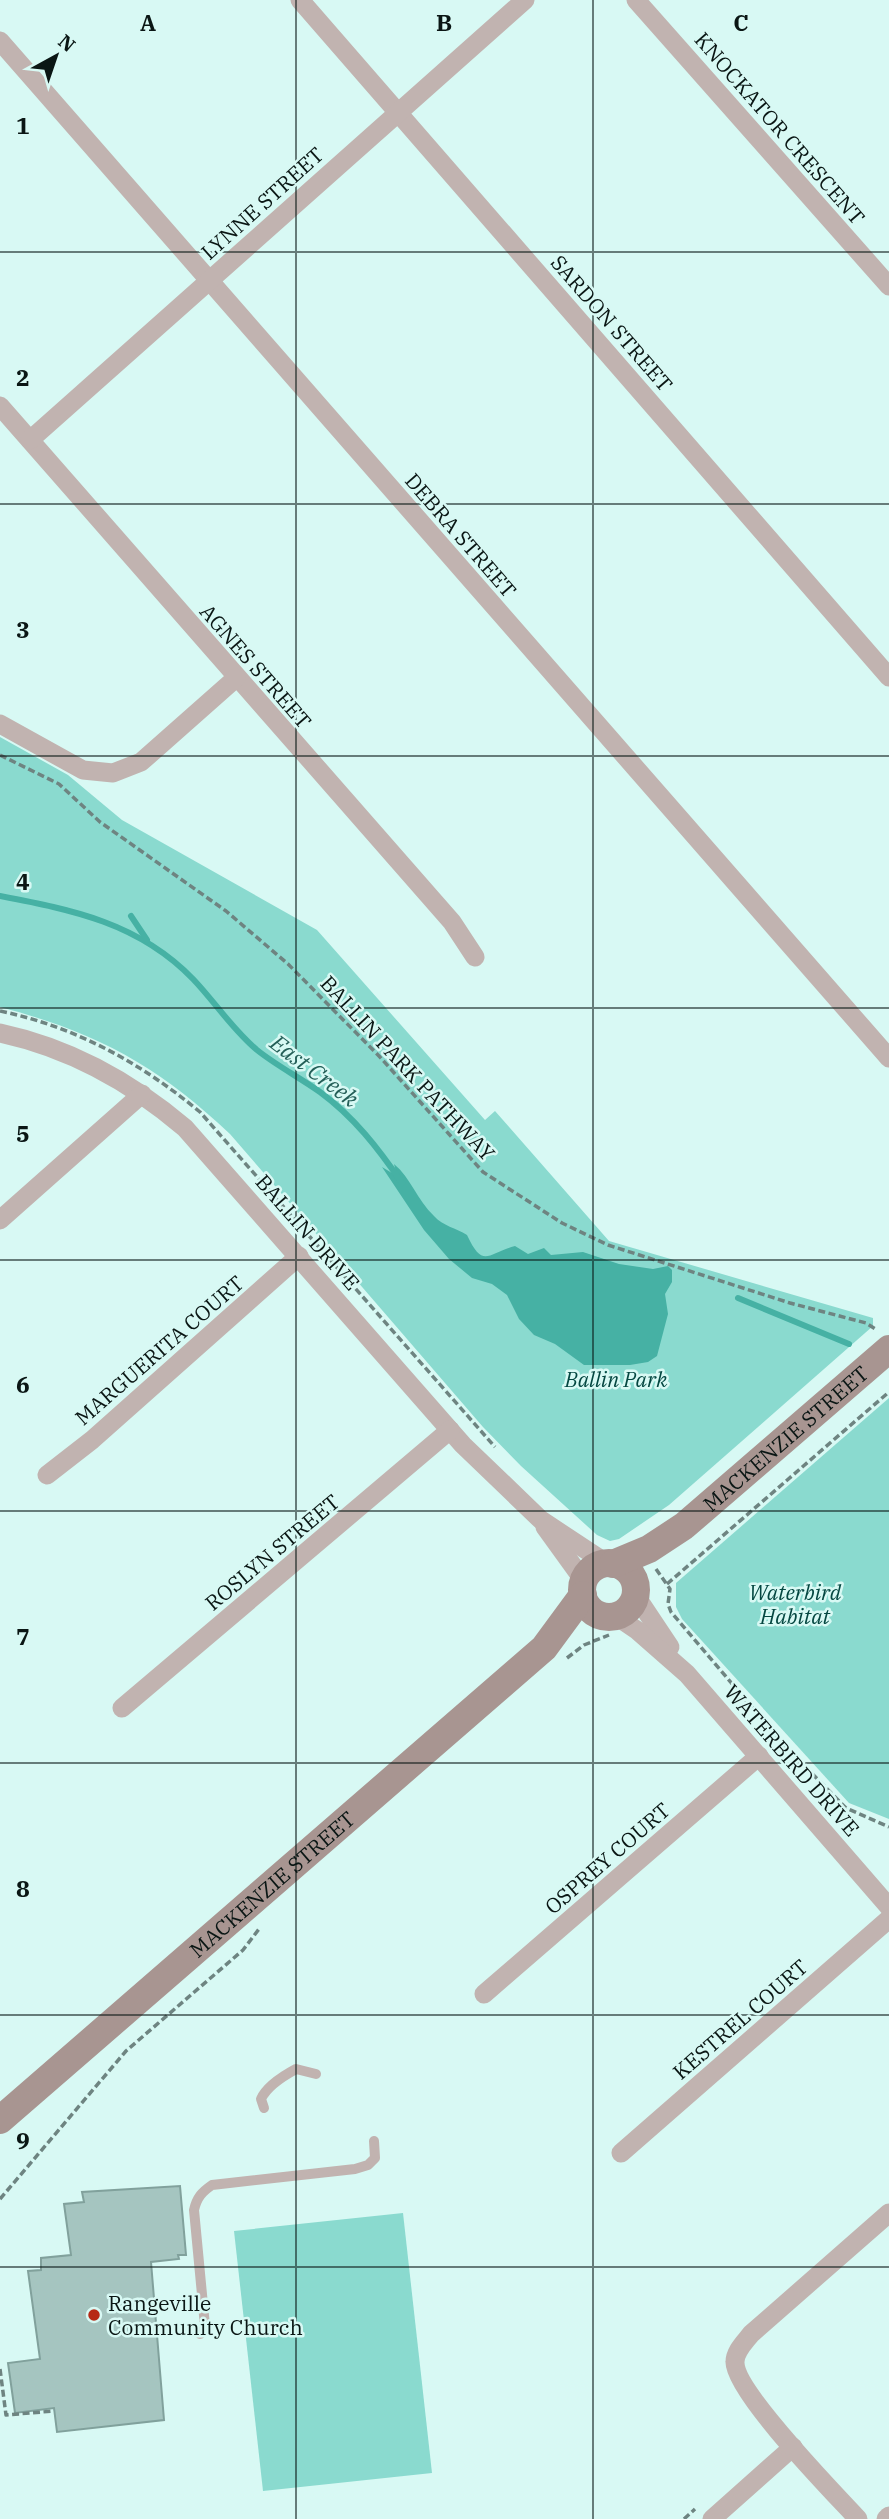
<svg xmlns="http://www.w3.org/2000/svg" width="889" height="2519" font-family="'IBM Plex Serif',serif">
<rect width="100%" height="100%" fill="#d8f9f4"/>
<!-- green -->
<g fill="#8adacf">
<path d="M0,737L68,775L122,820L317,930L485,1120L495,1111L609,1241L873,1318V1326L669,1505L619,1539L610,1541L597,1535L521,1466L483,1427L230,1134C158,1066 96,1032 0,1007Z"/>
<path d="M889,1398V1819L849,1803L682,1619L676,1607V1583Z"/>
<path d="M403,2213L432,2473L263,2491L234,2231Z"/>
</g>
<!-- water -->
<path fill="#46b1a4" d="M394,1164C411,1178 417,1200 434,1216C443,1226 456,1228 467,1235C483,1269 487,1254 515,1246L528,1254L544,1248L551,1255L583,1252L619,1264L653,1269L668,1266L672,1270V1282L665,1294L668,1314L657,1356L648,1362L630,1365H584L555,1344L534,1335L519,1319L507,1295L492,1284L472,1278L449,1259L424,1230L382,1167L397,1176Z"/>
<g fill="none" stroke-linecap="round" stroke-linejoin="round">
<!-- stream -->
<g stroke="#46b1a4" stroke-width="6">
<path d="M0,896C73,910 139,923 193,979C215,1002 232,1029 257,1050C277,1066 299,1077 320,1092C354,1117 378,1148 402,1183"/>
<path d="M131,916L147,940"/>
<path d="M738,1298L849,1344"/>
</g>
</g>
<!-- building -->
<path fill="#a5c5c0" stroke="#81a19c" stroke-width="2" d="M180,2186L186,2255H178L179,2259L151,2262L164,2420L57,2432L54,2408L15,2413L8,2363L40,2359L28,2271L41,2270V2258L71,2255L64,2204L84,2202L82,2192Z"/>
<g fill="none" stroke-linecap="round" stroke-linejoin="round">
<!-- path -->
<g stroke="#6e8481" stroke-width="3.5" stroke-dasharray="7 3.5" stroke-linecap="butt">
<path d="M0,755L59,784L100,822L226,911L288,964L379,1056L483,1172L562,1223L608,1245L790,1303L866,1323L877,1330"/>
<path d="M0,1011C76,1027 141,1063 200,1112L495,1447"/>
<path d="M656,1569L670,1589L668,1604L671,1612L785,1746L846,1808L889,1827"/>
<path d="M667,1584L889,1392"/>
<path d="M567,1658L584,1645L609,1635"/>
<path d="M0,2199L126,2051L243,1950L259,1929"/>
<path d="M0,2369L6,2415L54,2411"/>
<path d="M684,2519L695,2509"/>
</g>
<!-- service -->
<g stroke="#c1b3b0" stroke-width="10">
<path d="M264,2108L261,2099C267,2086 283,2076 296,2069L316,2074"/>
<path d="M200,2334L205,2326L194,2210C197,2197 202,2192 212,2185L355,2169L368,2165L375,2158L374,2141"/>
</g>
<!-- minor -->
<g stroke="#c1b3b0" stroke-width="19">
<path d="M300,0L889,677"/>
<path d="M636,0L889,286"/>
<path d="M0,41L889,1058"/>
<path d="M0,406L452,922L475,957"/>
<path d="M30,440L525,0"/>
<path d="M0,724L83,770L113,773L141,762L236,678"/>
<path d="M0,1033C70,1048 131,1082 185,1128L463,1445L541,1520L606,1563"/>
<path d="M0,1220L142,1094"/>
<path d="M47,1475L92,1440L299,1256"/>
<path d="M545,1527L584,1581"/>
<path d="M636,1596L670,1647"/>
<path d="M616,1616L638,1631L687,1674L889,1907"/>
<path d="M122,1708L450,1430"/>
<path d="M484,1994L759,1756"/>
<path d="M621,2153L889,1919"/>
<path d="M712,2519L793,2447"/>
<path d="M858,2519C835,2494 734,2391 735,2362C735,2351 745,2342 751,2334L889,2213"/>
<path d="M886,2519L889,2516"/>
</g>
<!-- secondary -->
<g stroke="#a89591" stroke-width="28">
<circle cx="609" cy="1590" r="27"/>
<path id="s1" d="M613,1564L649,1549L684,1526L889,1349"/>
<path id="s2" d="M0,2120L544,1648L583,1595"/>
</g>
</g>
<!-- grid -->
<path fill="none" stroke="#0a1614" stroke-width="2" stroke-opacity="0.55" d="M296,0V2519M593,0V2519M0,252H889M0,504H889M0,756H889M0,1008H889M0,1260H889M0,1511H889M0,1763H889M0,2015H889M0,2267H889"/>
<!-- markers -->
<circle fill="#b62916" stroke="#d8f9f4" stroke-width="2.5" cx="94" cy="2315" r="7"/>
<g text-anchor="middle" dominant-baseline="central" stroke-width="5" stroke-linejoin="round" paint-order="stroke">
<!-- street labels -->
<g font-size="21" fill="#0a1614" stroke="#d8f9f4">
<text transform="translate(780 128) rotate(49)">KNOCKATOR CRESCENT</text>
<text transform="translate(262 203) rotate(-42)">LYNNE STREET</text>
<text transform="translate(612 323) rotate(49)">SARDON STREET</text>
<text transform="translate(461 535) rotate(49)">DEBRA STREET</text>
<text transform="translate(256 666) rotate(49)">AGNES STREET</text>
<text transform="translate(408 1068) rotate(47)">BALLIN PARK PATHWAY</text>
<text transform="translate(308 1232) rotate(49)">BALLIN DRIVE</text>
<text transform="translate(159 1350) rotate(-41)">MARGUERITA COURT</text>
<text stroke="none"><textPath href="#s1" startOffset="215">MACKENZIE STREET</textPath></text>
<text transform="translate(272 1552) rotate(-40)">ROSLYN STREET</text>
<text transform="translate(792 1760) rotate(49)">WATERBIRD DRIVE</text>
<text transform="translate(607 1858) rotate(-41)">OSPREY COURT</text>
<text stroke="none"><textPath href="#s2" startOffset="360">MACKENZIE STREET</textPath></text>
<text transform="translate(740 2019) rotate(-41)">KESTREL COURT</text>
</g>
<!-- park labels -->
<g font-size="21" font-style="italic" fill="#044741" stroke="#d8f9f4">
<text x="616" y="1379">Ballin Park</text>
<text x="795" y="1592">Waterbird<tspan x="795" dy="24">Habitat</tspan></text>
</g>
<!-- poi labels -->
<g font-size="21" fill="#0a1614" stroke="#d8f9f4" text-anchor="start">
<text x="108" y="2303">Rangeville<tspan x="108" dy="24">Community Church</tspan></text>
</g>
<!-- water labels -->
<g font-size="23" font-style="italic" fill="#245f58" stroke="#d8f9f4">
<text transform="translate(315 1070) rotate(37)">East Creek</text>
</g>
</g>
<g font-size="23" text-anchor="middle" font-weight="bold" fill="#0a1614" stroke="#d8f9f4" stroke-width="5" stroke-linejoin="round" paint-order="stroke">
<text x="148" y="31">A</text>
<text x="444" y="31">B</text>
<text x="741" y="31">C</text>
<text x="23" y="134">1</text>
<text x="23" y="386">2</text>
<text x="23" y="638">3</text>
<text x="23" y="890">4</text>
<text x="23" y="1142">5</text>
<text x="23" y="1393">6</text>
<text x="23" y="1645">7</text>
<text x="23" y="1897">8</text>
<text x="23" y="2149">9</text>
</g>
<!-- north arrow -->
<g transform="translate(56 56) rotate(40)" stroke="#d8f9f4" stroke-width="5" paint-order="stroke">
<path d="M0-5L12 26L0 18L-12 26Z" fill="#0a1614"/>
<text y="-10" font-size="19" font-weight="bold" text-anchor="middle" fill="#0a1614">N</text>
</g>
</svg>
